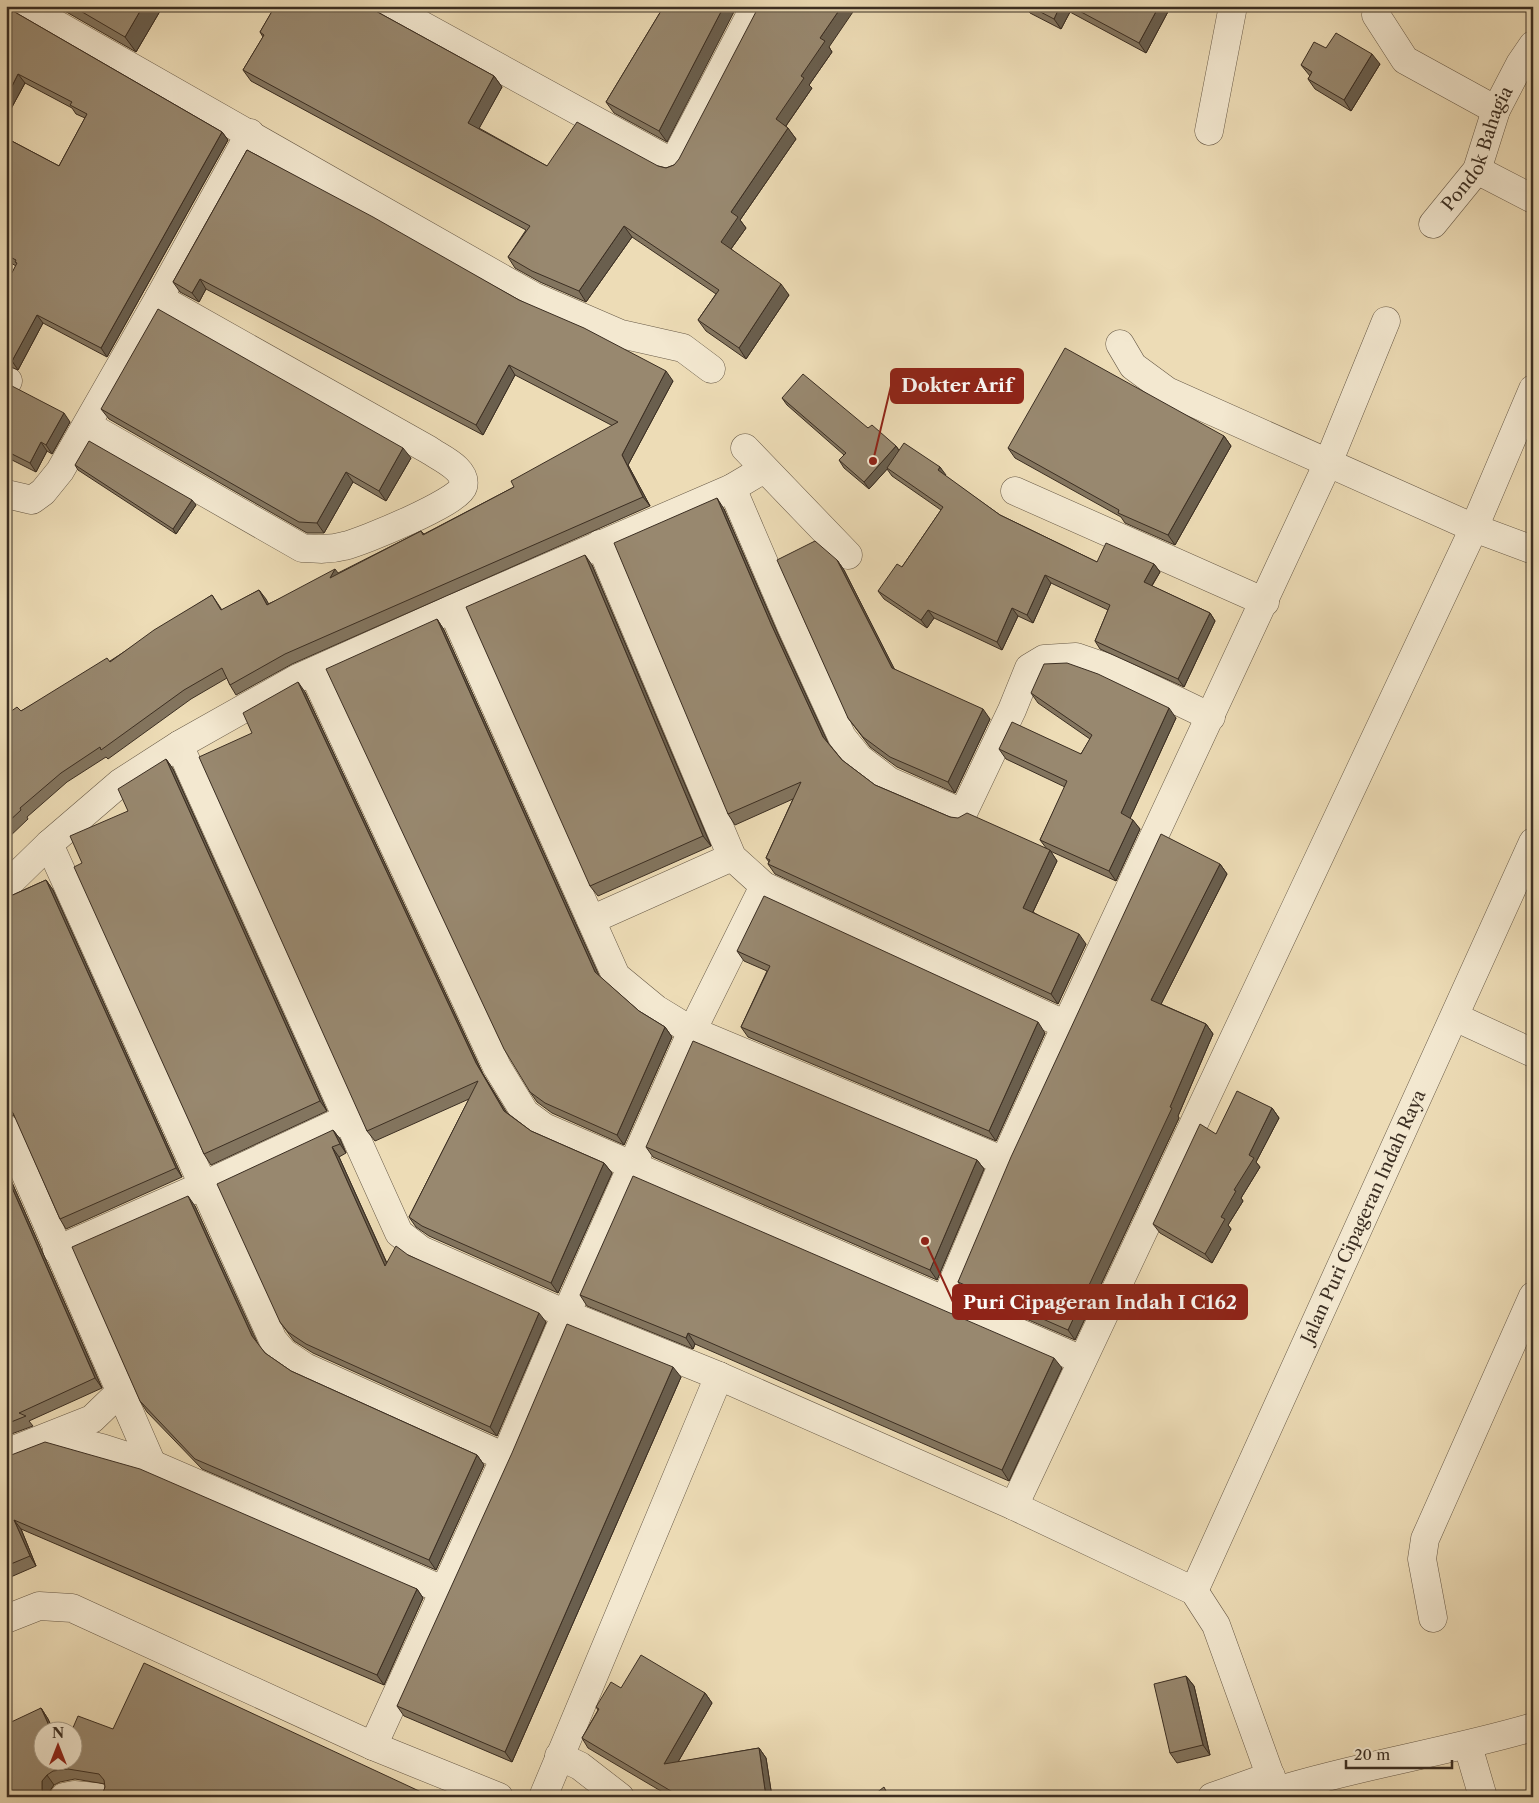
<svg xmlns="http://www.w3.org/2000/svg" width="1539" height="1803" font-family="'Libre Caslon Text',serif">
<rect width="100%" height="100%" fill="#eddcb6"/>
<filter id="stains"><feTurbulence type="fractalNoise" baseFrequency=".004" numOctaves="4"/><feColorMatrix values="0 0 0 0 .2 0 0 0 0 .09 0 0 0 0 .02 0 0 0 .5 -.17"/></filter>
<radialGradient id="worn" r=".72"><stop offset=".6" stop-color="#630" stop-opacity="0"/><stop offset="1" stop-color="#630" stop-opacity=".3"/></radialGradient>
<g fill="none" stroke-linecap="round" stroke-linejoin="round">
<!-- minor casing -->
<g stroke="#685a47" stroke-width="29">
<g id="minor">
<path d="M24,6L533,296L621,334L683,348L711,369"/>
<path d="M387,6L673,163L755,6"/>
<path d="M1376,15L1405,60L1496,110"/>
<path d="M1209,131L1233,6"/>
<path d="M1477,170L1533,199"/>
<path id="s1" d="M1433,224L1477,170L1496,110L1520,64L1533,45"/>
<path d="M1120,344L1133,366L1167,391L1474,528L1533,550"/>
<path d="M6,380L8,381"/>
<path d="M87,425L302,548C317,549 329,550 344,546C362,542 459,502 463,487C468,469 440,458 429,450L159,298"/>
<path d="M745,448L848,555"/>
<path d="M732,488L792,628L842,737L859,758L889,781L963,813L1012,710L1029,668L1044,659L1076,657L1111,669L1211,717"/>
<path d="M1015,491L1265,602"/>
<path d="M6,494L32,500L43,492L60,471L159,298L250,133"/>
<path d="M600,544L732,857L764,886L1066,1025"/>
<path d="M452,609L616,976L656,1009L692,1031L1004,1161"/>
<path d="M313,672L497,1067L525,1113L544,1127L1082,1360"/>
<path d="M179,745L399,1233L421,1250L566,1314L719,1376L1014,1506L1194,1591L1216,1625L1278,1797"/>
<path d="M49,844L273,1340L284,1353L305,1367L505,1457"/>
<path d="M6,886L49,844L120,783L179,745L298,678L452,609L732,488L764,469"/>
<path d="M591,920L732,857"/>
<path d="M1455,1017L1533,1053"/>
<path d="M6,1129L152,1464"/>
<path d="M57,1250L204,1185L346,1119"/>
<path d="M945,1301L1004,1161L1066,1025L1328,463L1386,321"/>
<path d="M54,1436L102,1448L152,1464L443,1590"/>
<path d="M6,1453L92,1419L120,1392"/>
<path d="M1014,1506L1474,528L1533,389"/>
<path id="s2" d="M1194,1591L1533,842"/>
<path d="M1433,1618L1422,1559L1425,1539L1533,1296"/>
<path d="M6,1619L39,1606L72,1608L373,1746L499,1797"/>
<path d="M373,1746L505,1457L566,1314L692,1031L764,886"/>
<path d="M1468,1746L1483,1797"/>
<path d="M559,1756L580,1766L620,1797"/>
<path d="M1276,1791C1360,1765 1448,1752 1533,1727"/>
<path d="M64,1797L74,1795L97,1797"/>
<path d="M543,1797L719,1376"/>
<path d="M1212,1797L1271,1776"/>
</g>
</g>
<!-- minor -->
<use href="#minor" stroke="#f3e8d0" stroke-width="28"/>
</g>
<!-- wall -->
<g fill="#83755f" stroke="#3b2e22">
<path d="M56,6H163L136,52Z"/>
<path d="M268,6H372V9L494,76L502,87L479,128L547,166H658L666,168L674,165L829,47L832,52L809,85L812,88L786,126L796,139L740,220L746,228L731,249L789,295L746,359L706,331L698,320L716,294L632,237L586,302L540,282L515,268L508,257L526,230L251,81L243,70L263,37L260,32L273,10Z"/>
<path d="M419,6H434L430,12Z"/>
<path d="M664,6L667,142L614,113L606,102Z"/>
<path d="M1025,6H1171L1146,53L1070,12L1061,29L1030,13Z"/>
<path d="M6,7L222,132L228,140L107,357L43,323L18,370L6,365V284L16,266L6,260V138L59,166L85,118L76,114L72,108L25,83L6,118Z"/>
<path d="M1326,48L1380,64L1351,111L1315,89L1308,79L1310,76L1301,65Z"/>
<path d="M247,150L519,300L673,381L628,465L650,506L292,664L236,695L230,685L227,678L191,699L108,759L106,757L67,782L27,817L28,819L6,840V715L21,711L110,661L212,595L222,610L259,590L268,604L338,573L421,531L424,534L514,487L613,426L515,375L483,435L206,289L199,302L180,292L173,282Z"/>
<path d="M6,387L70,422L52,454L47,451L36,472L6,457Z"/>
<path d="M782,398L868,428L896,446L899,450L940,467L945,476L1000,515L1097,562L1154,564L1160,572L1152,586L1210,613L1215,621L1184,687L1100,649L1095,641L1108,610L1051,583L1033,623L1018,616L1002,650L934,618L927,628L884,599L878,591L902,567L941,510L892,476L887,469L869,489L844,468L839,460L844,455L787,405Z"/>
<path d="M101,409L411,458L386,501L353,482L324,533H307L109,419Z"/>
<path d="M1224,436L1231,446L1175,545L1125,523L1121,517L1015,458L1008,448Z"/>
<path d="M75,465L196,505L176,534L78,470Z"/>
<path d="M724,509L778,634L828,743L842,760L875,785L950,817L1047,849L1040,840L1065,787L1006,759L999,749L1081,754L1090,739L1038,703L1031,693L1176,718L1130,818L1140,829L1116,881L1050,851L1057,861L1033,912L1086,944L1058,1004L775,874L768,864L769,862L766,858L793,799L735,825L728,814Z"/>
<path d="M837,560L844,570L894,669L990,719L955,793L897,767L870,747L848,718Z"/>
<path d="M592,565L711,846L598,896L590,886Z"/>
<path d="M437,619L444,630L599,976L639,1011L665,1027L672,1037L624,1145L552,1113L537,1102L530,1092Z"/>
<path d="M305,692L483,1074L506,1112L531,1131L604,1163L612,1173L558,1293L429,1236L416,1227L409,1217L469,1099L375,1141L367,1131L252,733Z"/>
<path d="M166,759L173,769L327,1111L211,1165L204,1154L82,863L128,811Z"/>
<path d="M1220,864L1227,874L1161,1004L1206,1024L1213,1034L1178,1116L1179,1118L1075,1340L966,1293L958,1282Z"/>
<path d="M46,880L53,890L182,1177L66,1229L60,1219L15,1116L6,1114V898Z"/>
<path d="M737,951L1045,1033L996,1141L748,1037L741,1027L767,971L744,961Z"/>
<path d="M1272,1108L1279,1118L1256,1162L1260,1167L1241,1198L1243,1201L1228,1225L1231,1229L1212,1263L1160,1233L1153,1224Z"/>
<path d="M333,1130L340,1139L346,1153L339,1157L387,1263L408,1255L546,1322L497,1436L313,1353L294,1341L280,1322Z"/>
<path d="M646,1147L977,1160L984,1169L937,1280L653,1157Z"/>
<path d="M6,1169L102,1388L29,1421L33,1426L6,1436Z"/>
<path d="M195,1206L257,1344L265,1353L291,1371L477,1455L484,1465L436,1570L202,1469L147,1412L140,1401Z"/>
<path d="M580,1295L1062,1368L1009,1481L695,1344L693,1349L587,1306Z"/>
<path d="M681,1377L512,1762L404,1716L397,1706Z"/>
<path d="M6,1457L417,1589L423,1598L384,1685L21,1529L36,1566L6,1579Z"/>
<path d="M1186,1676L1194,1686L1210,1755L1177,1763L1170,1753Z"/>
<path d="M621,1688L705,1693L712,1703L678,1762L759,1748L766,1758L772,1797H671L588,1748L582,1738L598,1710L596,1707Z"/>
<path d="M41,1708L48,1719L53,1730H42V1760H72L113,1729L432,1797L102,1796L105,1787V1784L75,1779L60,1782L54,1785L49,1792V1797H6L10,1729Z"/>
</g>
<!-- shaded-wall -->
<g fill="#6a5f4e" stroke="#3b2e22">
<path d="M143,6H163L136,52L125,37Z"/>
<path d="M426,6H434L430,12Z"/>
<path d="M724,6H737L667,142L659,131Z"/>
<path d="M842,6H857L829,47L832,52L809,85L812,88L783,130L776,119L801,76L820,38Z"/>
<path d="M1060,6H1066L1070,12L1061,29L1054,19Z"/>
<path d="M1159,6H1171L1146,53L1139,43Z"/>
<path d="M1372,54L1380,64L1351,111L1344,100Z"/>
<path d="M18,74L25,83L6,118V98Z"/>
<path d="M494,76L502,87L476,134L468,123Z"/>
<path d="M788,128L796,139L740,220L746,228L728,253L721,242L731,212Z"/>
<path d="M222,132L228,140L107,357L101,348Z"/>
<path d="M624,226L632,237L586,302L579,291Z"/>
<path d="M200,279L206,289L199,302L192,293Z"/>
<path d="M781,284L789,295L746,359L739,348Z"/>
<path d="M37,315L43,323L18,370L12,361Z"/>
<path d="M509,365L515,375L483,435L476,425Z"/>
<path d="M666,371L673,381L628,465L650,506L643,497L622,455Z"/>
<path d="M64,413L70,422L52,454L46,445Z"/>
<path d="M1224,436L1231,446L1175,545L1168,535Z"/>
<path d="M41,442L47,451L36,472L30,463Z"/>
<path d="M896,446L901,454L869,489L864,482Z"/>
<path d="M403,448L411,458L386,501L379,491Z"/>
<path d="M940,467L946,475L943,478L938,470Z"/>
<path d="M346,472L353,482L324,533L317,523Z"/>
<path d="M717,498L724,509L778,634L830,747L823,737L771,624Z"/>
<path d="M192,500L196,505L176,534L173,529Z"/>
<path d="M585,555L592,565L711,846L703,836Z"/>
<path d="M837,560L844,570L899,678L892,668Z"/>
<path d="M1154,564L1160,572L1149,590L1144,582Z"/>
<path d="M335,569L342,578H330Z"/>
<path d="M1045,575L1051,583L1033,623L1027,615Z"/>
<path d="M259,590L266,599L274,614L267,605Z"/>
<path d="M1012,608L1018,616L1002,650L997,642Z"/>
<path d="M928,610L934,618L927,628L921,620Z"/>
<path d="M1210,613L1215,621L1184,687L1178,679Z"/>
<path d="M437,619L444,630L602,982L595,972Z"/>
<path d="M298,682L305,692L483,1074L512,1121L504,1111L476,1063Z"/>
<path d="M1169,708L1176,718L1128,823L1121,813Z"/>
<path d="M983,709L990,719L955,793L948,782Z"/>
<path d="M166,759L173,769L327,1111L320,1101Z"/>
<path d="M1133,820L1140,829L1116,881L1109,871Z"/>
<path d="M1050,850L1057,861L1030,918L1023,908Z"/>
<path d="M1220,864L1227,874L1158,1010L1151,1000Z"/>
<path d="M46,880L53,890L182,1177L176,1168Z"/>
<path d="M1079,934L1086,944L1058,1004L1051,994Z"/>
<path d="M1038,1022L1045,1033L996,1141L989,1131Z"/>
<path d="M1206,1024L1213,1034L1178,1116L1179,1118L1075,1340L1068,1330L1170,1107Z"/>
<path d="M665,1027L672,1037L624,1145L617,1135Z"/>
<path d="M1272,1108L1279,1118L1256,1162L1260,1167L1241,1198L1243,1201L1228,1225L1231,1229L1212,1263L1205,1254L1221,1217L1234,1190L1249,1155Z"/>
<path d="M333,1130L340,1139L346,1153L340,1144Z"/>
<path d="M332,1147L339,1157L392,1275L385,1266Z"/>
<path d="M977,1160L984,1169L937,1280L930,1270Z"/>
<path d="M604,1163L612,1173L558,1293L551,1283Z"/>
<path d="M6,1169L102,1388L95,1378L6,1174Z"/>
<path d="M188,1196L195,1206L259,1346L252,1336Z"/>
<path d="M539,1313L546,1322L497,1436L490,1427Z"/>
<path d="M688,1333L695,1344L693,1349L686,1338Z"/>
<path d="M1054,1358L1062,1368L1009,1481L1002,1470Z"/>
<path d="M673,1367L681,1377L512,1762L505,1752Z"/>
<path d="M477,1455L484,1465L436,1570L429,1560Z"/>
<path d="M14,1520L21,1529L36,1566L30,1556Z"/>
<path d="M417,1589L423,1598L384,1685L377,1675Z"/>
<path d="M1186,1676L1194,1686L1210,1755L1203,1745Z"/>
<path d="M705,1693L712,1703L671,1774L664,1764Z"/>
<path d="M41,1708L48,1719L53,1730H51Z"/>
<path d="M759,1748L766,1758L772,1797H766Z"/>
<path d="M47,1775L54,1785L49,1792V1797H45L42,1790V1781Z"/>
</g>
<!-- building -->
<g fill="#98886f" stroke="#3b2e22">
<path d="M72,6H143L125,37Z"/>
<path d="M275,6H369L372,9L494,76L468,123L547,166L577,122L658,166L666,168L674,165L679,159L759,6H842L820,38L825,41L801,76L804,78L776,119L788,128L731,212L738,217L721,242L781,284L739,348L698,320L719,290L624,226L579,291L532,271L508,257L530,226L243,70L264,35L260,32Z"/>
<path d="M664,6H724L659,131L606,102Z"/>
<path d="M1029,6H1060L1054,19Z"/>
<path d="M1070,6H1159L1139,43Z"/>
<path d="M6,7L222,132L101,348L37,315L12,361L6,359V284L17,263L15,262L16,260L6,255V138L59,166L87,114L70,105L72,102L18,74L6,98Z"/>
<path d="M1336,33L1372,54L1344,100L1308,79L1312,72L1301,65L1314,42L1326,48Z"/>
<path d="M247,150L373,217L519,300L584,328L666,371L622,455L643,497L285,654L230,685L222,668L184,690L101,750L100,747L61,773L20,808L21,810L6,824V715L17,707L21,711L107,658L110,662L154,630L212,595L221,610L259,590L267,605L335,569L330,578L421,531L423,535L514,487L511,481L618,422L509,365L476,425L200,279L192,293L173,282Z"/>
<path d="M158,309L403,448L379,491L346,472L317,523L299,522L101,409Z"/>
<path d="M1065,348L1224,436L1168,535L1118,513L1119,510L1008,448Z"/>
<path d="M803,374L868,428L872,425L896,446L864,482L839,460L846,453L782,398Z"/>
<path d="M10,385L64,413L46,445L41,442L30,463L6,451V387Z"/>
<path d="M89,441L192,500L173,529L75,465Z"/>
<path d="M904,443L940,467L938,470L1000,515L1097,562L1106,543L1154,564L1144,582L1210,613L1178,679L1095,641L1110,605L1045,575L1027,615L1012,608L997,642L928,610L921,620L878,591L897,564L902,567L943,507L887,468Z"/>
<path d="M717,498L771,624L823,737L842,760L875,785L950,817L958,818L967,813L1050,850L1023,908L1079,934L1051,994L768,864L770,860L766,858L801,782L728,814L614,543Z"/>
<path d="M815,541L837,560L892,668L983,709L948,782L890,757L863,737L848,718L777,560Z"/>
<path d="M585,555L703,836L590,886L466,607Z"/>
<path d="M437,619L595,972L639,1011L665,1027L617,1135L545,1103L530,1092L504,1049L326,669Z"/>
<path d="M1067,663L1098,674L1169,708L1121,813L1133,820L1109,871L1040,840L1067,781L999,749L1012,722L1081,754L1092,735L1031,693L1044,664Z"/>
<path d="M298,682L476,1063L504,1111L531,1131L604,1163L551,1283L422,1226L409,1217L478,1081L367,1131L199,757L252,733L243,713Z"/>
<path d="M166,759L320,1101L204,1154L74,867L82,863L70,836L128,811L118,789Z"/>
<path d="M1161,834L1220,864L1151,1000L1206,1024L1170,1107L1172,1108L1068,1330L958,1282L1011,1157Z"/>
<path d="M46,880L176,1168L60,1219L13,1113L8,1107L6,1106V898Z"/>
<path d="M764,896L1038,1022L989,1131L741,1027L770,966L737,951Z"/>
<path d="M693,1041L977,1160L930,1270L646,1147Z"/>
<path d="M1237,1091L1272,1108L1249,1155L1254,1158L1234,1190L1236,1191L1221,1217L1225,1219L1205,1254L1153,1224L1200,1124L1216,1134Z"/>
<path d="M333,1130L340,1144L332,1147L385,1266L396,1246L408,1255L539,1313L490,1427L306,1344L288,1332L280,1322L217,1184Z"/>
<path d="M6,1174L95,1378L19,1413L26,1416L6,1424Z"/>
<path d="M633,1176L1054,1358L1002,1470L688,1333L686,1338L580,1295Z"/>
<path d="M188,1196L252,1336L265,1353L291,1371L477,1455L429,1560L195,1459L140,1401L72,1247Z"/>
<path d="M567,1324L673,1367L505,1752L397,1706L512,1453Z"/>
<path d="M45,1442L140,1469L417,1589L377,1675L14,1520L30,1556L6,1566V1457Z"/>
<path d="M641,1655L705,1693L664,1764L759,1748L766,1797H681L582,1738L599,1709L596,1707L611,1682L621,1688Z"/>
<path d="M144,1663L432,1797H101L102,1796L105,1787L104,1780L99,1774L68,1769L53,1771L47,1775L42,1781V1790L45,1797H6V1730L10,1729L7,1724L41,1708L51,1730H42V1760H72V1730L78,1716L113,1729Z"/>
<path d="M1186,1676L1203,1745L1170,1753L1154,1684Z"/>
<path d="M884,1787L889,1797H871Z"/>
</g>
<g text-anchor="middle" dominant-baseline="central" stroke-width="4" stroke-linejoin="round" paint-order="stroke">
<!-- street labels -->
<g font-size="18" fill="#3b2e22" stroke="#f3e8d0">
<text stroke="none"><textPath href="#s1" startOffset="89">Pondok Bahagia</textPath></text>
<text stroke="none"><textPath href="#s2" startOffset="411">Jalan Puri Cipageran Indah Raya</textPath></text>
</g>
</g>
<!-- callouts -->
<path fill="none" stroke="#8f2418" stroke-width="2" d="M873 461L891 386M925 1241L953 1302"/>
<g fill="#8f2418" stroke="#f3e8d0" stroke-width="2">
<circle cx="873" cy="461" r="5"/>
<circle cx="925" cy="1241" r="5"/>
</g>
<g fill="#8f2418" stroke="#8f2418" stroke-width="2">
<rect x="891" y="369" width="132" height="34" rx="5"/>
<rect x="953" y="1285" width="294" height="34" rx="5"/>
</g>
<g font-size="19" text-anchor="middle" font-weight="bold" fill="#fff">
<text x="957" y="392">Dokter Arif</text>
<text x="1100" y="1309">Puri Cipageran Indah I C162</text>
</g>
<!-- margin -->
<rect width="1539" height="1803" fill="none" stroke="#eddcb6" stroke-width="25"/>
<rect x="8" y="8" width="1524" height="1788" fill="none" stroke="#3b2e22" stroke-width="2.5"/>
<rect x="12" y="12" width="1514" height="1778" fill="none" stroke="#3b2e22"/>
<!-- north arrow -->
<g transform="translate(58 1746)"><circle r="24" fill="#f3e8d0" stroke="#a99e8a"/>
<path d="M0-4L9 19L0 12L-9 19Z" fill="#8f2418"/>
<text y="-8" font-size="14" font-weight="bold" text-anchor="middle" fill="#3b2e22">N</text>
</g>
<!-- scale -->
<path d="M1346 1760v8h106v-8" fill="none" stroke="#3b2e22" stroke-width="2.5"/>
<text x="1354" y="1760" font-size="15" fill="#3b2e22" stroke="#f3e8d0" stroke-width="4" paint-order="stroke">20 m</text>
<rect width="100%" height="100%" filter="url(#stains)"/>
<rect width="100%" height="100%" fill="url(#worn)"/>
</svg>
